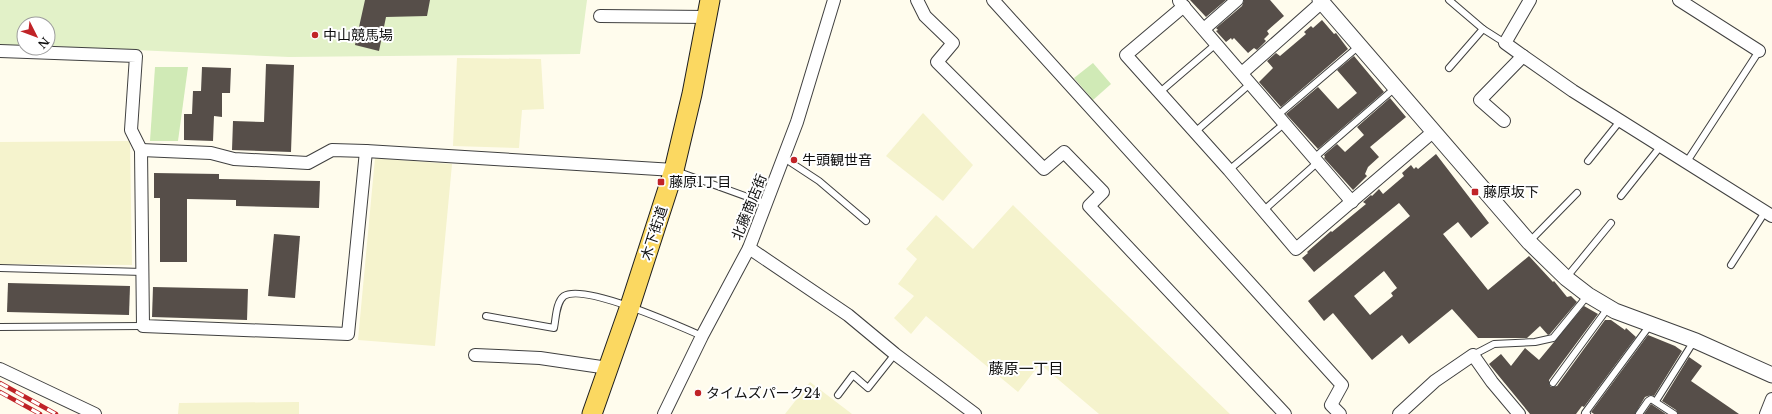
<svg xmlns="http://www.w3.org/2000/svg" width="1772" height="414" font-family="'Libre Baskerville','Noto Sans JP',serif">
<rect width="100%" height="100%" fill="#fffced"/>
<!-- farmland -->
<g fill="#f5f3cd">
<path d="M457,58L541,59L544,109L522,110L519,148L453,146Z"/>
<path d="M923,113L973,165L943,201L886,156Z"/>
<path d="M130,141L132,265L0,264V142Z"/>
<path d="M375,158L452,164L435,346L358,340Z"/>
<path d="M1013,205L1053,244L1230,414H1099L1040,364L1018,392L926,316L911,334L894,318L914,296L898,284L917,259L906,249L936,215L973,249Z"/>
<path d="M810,382L852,414H785Z"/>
<path d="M299,402V414H178L179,403Z"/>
</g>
<!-- green -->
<g fill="#d0eab6">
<path d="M1093,63L1111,84L1093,100L1074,78Z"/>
<path d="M155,67H188L178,141H150Z"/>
</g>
<!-- pitch -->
<path fill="#e2f1c8" d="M0,0H587L580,54L289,57L48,46V24H24V46L0,45Z"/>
<!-- building -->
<g fill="#564e49" fill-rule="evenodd">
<path d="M365,0H430L427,16L386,17L379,51L355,45Z"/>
<path d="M1190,0H1226L1206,17Z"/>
<path d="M1244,0H1270L1284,16L1267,31L1269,34L1264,39L1266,41L1257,50L1254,48L1248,53L1234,38L1232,40L1231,38L1226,42L1216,31L1218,30L1216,28L1242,6Z"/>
<path d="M1322,20L1334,34L1336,33L1348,49L1281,107L1259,82L1273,68L1267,61L1276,53L1280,56L1306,34L1304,32L1311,26L1313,28Z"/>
<path d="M1354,56L1384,92L1318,149L1286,114L1318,87L1338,109L1357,93L1337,70Z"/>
<path d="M266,64L294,65L291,152L232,150L233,121L264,122Z"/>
<path d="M202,67L231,68L230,93H222V117L214,116L213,141L184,140V114H192L193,91H201Z"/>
<path d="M1390,98L1406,117L1370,147L1379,157L1368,167L1365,174L1367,176L1353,190L1324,158L1325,157L1324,155L1337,144L1345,152L1364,135L1357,127Z"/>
<path d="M1436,154L1489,223L1471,238L1458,222L1443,234L1488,290L1529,256L1553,282L1554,281L1567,297L1571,296L1577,302L1550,334L1548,335L1540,326L1527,338H1478L1452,309L1409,344L1402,335L1372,360L1333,313L1324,321L1308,301L1410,216L1399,203L1314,272L1302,258L1308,253L1307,252L1331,231L1332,232L1366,204L1363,202L1371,195L1372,196L1379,189L1383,194L1404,176L1402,173L1411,165L1414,169L1416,167L1418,169ZM1384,271L1397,288L1391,293L1393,296L1370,315L1354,296Z"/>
<path d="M154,173L219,174V179L320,181L319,208L236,206V200L187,199V262H160V198H154Z"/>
<path d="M274,234L300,236L295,298L268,296Z"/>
<path d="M8,283L130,286L129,315L7,312Z"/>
<path d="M153,287L248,289L247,320L152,317Z"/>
<path d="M1584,306L1598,314L1549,380V384L1551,387L1557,386L1605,320H1611L1625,330L1626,328L1636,337L1584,407L1582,406L1576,414H1530L1489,364L1501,354L1511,366L1525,348L1539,360Z"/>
<path d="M1648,335L1675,346L1682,351L1654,396L1651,395L1645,397L1635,414H1594L1591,412Z"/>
<path d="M1689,357L1702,366L1691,381L1739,414H1678L1676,410L1662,401Z"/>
<path d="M1651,404L1666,414H1644Z"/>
</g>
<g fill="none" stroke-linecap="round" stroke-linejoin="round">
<!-- service casing -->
<g stroke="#404040" stroke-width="8">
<g id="service">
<path d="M1449,0L1483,29L1505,43"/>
<path d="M1449,68L1483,29"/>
<path d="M1160,92L1216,44"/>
<path d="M1278,115L1359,46"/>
<path d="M1195,132L1251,83"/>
<path d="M784,158L819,181L866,221"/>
<path d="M1314,158L1395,88"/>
<path d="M1588,161L1620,121"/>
<path d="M1686,163L1759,51"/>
<path d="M1229,170L1285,123"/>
<path d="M676,171L767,204"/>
<path d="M1621,196L1660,147"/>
<path d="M1263,211L1318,162"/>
<path d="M1529,242L1577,193"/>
<path d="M1731,265L1765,212"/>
<path d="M0,268L143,272"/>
<path d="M1566,278L1611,223"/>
<path d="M486,316L554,328C556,318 556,302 564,296C584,283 679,326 702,336"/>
<path d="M0,327L143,326"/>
<path d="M1473,355L1494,344L1535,342L1553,338L1588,295"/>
<path d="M1553,383L1608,308"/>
<path d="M838,395L853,375L868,388L895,354"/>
<path d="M1656,401L1694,341"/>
<path d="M1587,414L1585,413L1650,325"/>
<path d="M1639,414L1648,401L1651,399L1674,414"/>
</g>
</g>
<!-- minor casing -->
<g stroke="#404040" stroke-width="14">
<g id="minor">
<path d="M917,0L925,16L953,43L937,62L1044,169L1064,152L1103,192L1089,206L1285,414"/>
<path d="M993,0L1342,385L1331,405L1340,414"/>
<path d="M1679,0L1759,51"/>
<path d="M1179,1L1352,202"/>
<path d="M1184,6L1126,55L1229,170L1296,249L1434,131"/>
<path d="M600,16L707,17"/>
<path d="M1204,29L1237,0"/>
<path d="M0,51L136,56L131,130L141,150L143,326L348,334L366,151"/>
<path d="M1523,56L1573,91L1772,216"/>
<path d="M1242,73L1322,2"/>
<path d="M1504,121L1480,100L1523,56L1505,43L1530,0"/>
<path d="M141,150L211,153L234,159L308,163L332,150L366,151L674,170"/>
<path d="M749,248L848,315L895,354L975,414"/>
<path d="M475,355L540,358L608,368"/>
<path d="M0,369L95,414"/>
<path d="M664,414L702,336L749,248L797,122L834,0"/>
<path d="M1399,414L1435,381L1473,355L1492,382L1519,414"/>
<path d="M1766,414L1772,399"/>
</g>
</g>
<!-- tertiary casing -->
<g stroke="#404040" stroke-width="17">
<path id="tertiary" d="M1320,0L1529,242L1566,278L1588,295L1615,311L1696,341L1772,375"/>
</g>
<!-- primary casing -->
<g stroke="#1e1e1e" stroke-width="21">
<path id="primary" d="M592,414L630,306L674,170L692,94L710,0"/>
</g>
<!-- service -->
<use href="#service" stroke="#fff" stroke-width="6"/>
<!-- minor -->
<use href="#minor" stroke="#fff" stroke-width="12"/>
<!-- tertiary -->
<use href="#tertiary" stroke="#fff" stroke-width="15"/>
<!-- primary -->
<use href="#primary" stroke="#fbd861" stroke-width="19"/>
<!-- rail casing -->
<g stroke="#c02327" stroke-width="4.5">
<g id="rail">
<path d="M0,383L56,414"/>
<path d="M0,392L40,414"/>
</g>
</g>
<!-- rail -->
<use href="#rail" stroke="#fff" stroke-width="3" stroke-dasharray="9" stroke-linecap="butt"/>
</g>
<!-- markers -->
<g fill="#c02327" stroke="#fff" stroke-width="1.5">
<circle cx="315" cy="35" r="4"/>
<circle cx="794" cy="160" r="4"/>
<rect x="657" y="178" width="8" height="8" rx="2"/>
<rect x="1471" y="188" width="8" height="8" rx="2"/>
<circle cx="698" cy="393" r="4"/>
</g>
<g text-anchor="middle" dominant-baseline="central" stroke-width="4" stroke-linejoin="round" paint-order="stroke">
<!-- poi labels -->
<g font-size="14" fill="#0d0d0d" stroke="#fff" text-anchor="start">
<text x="323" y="35">中山競馬場</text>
<text x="802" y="160">牛頭観世音</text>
<text x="669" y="182">藤原1丁目</text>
<text x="1483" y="192">藤原坂下</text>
<text x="706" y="393">タイムズパーク24</text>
</g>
<!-- street labels -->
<g font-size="14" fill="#0d0d0d" stroke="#fff">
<text transform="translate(749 207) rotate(-68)">北藤商店街</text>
<text transform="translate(654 233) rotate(-72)">木下街道</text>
</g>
<!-- neighbourhood labels -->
<g font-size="15" fill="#0d0d0d" stroke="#fff">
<text x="1026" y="368">藤原一丁目</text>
</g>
</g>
<!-- north arrow -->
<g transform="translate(36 36) rotate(132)"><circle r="19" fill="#ffffff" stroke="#9e9e9e"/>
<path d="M0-3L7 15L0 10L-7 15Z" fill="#c02327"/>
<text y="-6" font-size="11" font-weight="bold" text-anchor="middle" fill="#0d0d0d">N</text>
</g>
</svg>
